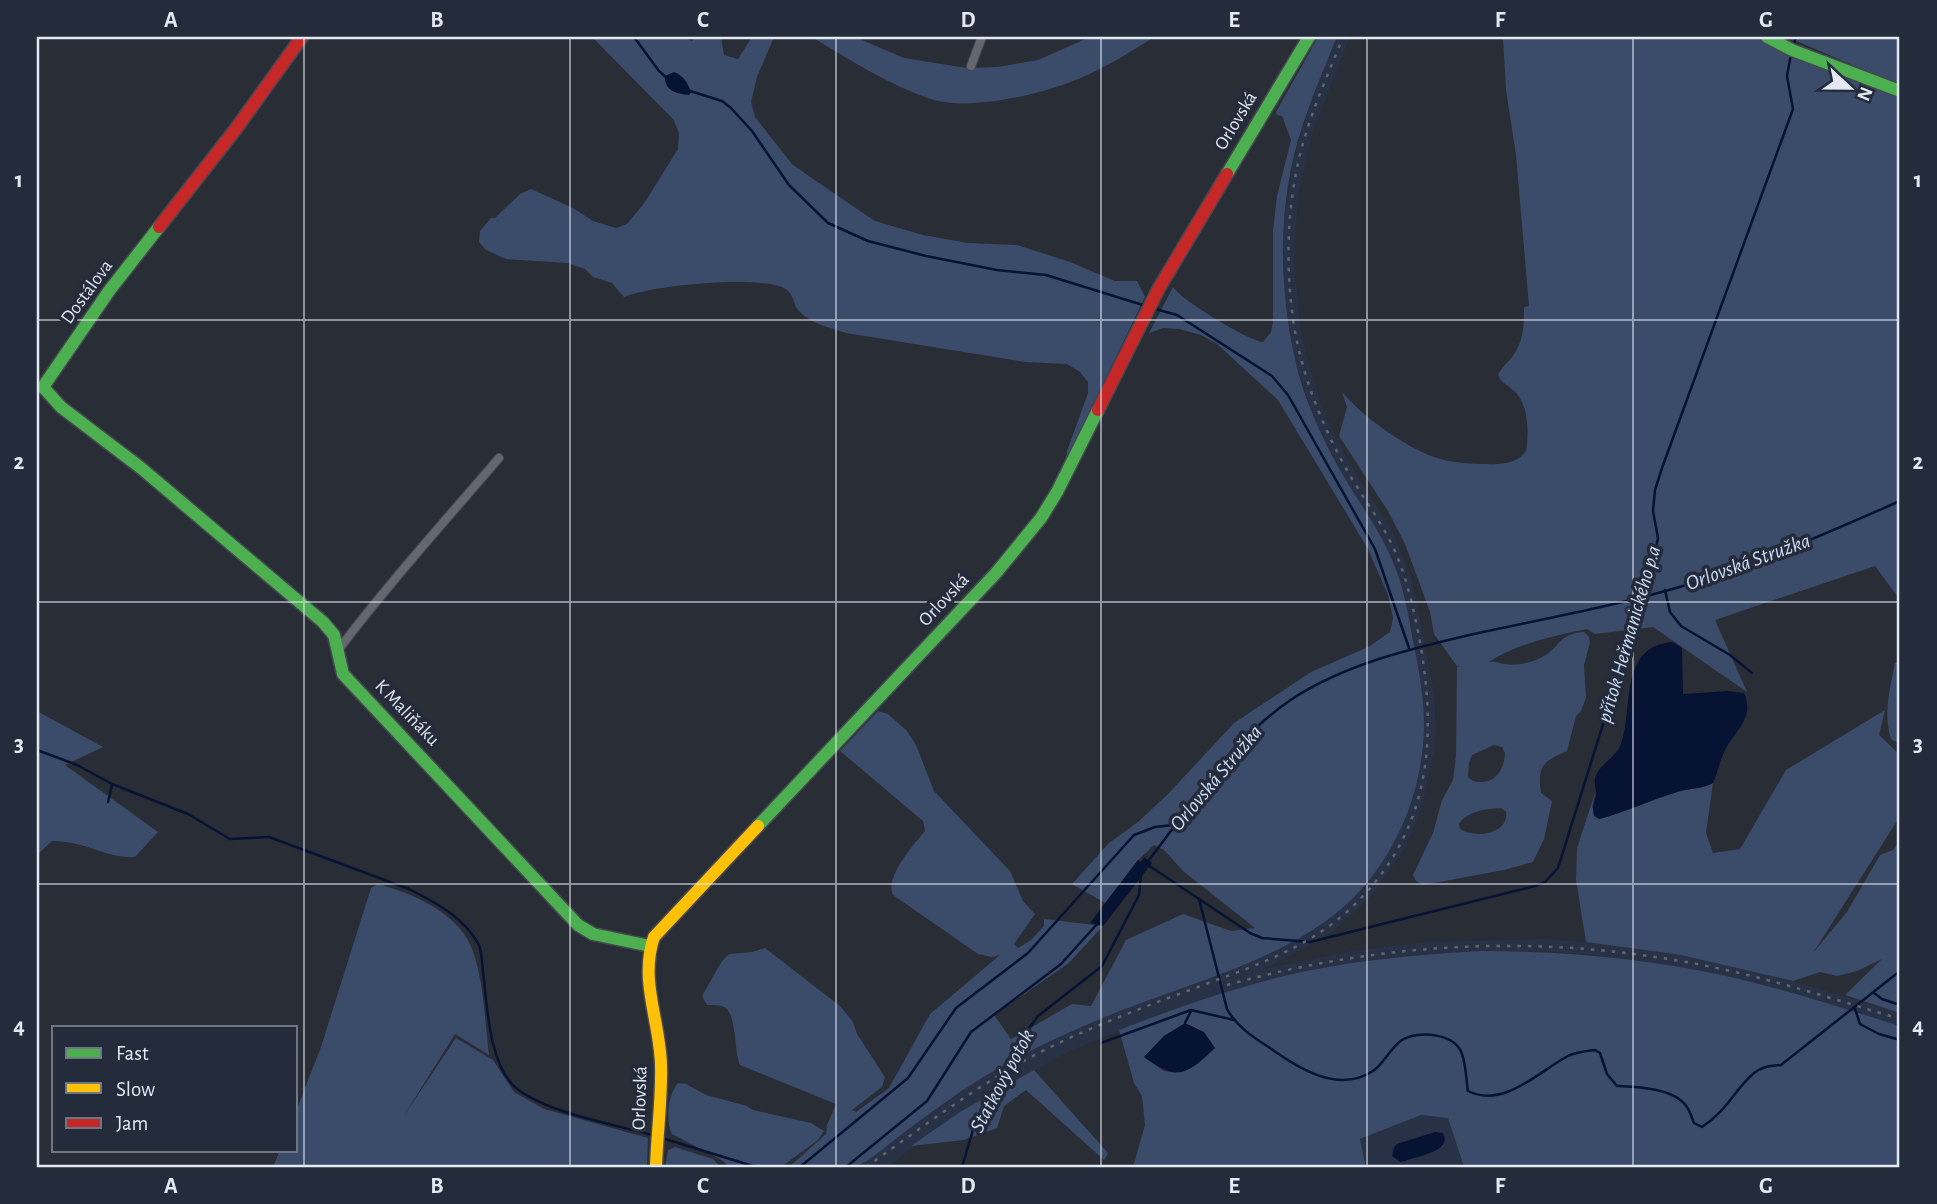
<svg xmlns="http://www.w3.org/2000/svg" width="1937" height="1204" font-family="'Alegreya Sans',sans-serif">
<rect width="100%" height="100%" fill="#292d36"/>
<!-- built -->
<g fill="#283246">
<path d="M1337,37H1350L1313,131L1298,196L1294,260L1300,325L1307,358L1324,413L1354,471L1391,528L1413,583L1434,693L1436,725L1433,755L1422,807L1412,832L1402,853L1371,896L1336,929L1311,945L1263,969L1352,951L1429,942L1541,939L1586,942L1681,955L1770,974L1900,1013V1026L1767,986L1679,967L1585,954L1541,951H1481L1172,1009L1072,1050L1025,1075L972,1106L921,1141L888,1167H856L965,1089L1015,1058L1112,1013L1253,960L1305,935L1329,920L1362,888L1392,847L1419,672L1410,620L1402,587L1380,534L1344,477L1313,417L1295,361L1284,293L1283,227L1293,161L1312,97Z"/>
<path d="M1421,1115L1448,1118L1464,1167H1366L1360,1140Z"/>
</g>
<!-- green -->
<g fill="#3b4b6a" fill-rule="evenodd">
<path d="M592,37H684L692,41L695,37H721L724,55L738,59L752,37H774L757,77L751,102L755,117L792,164L813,179L875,221L923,235L968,243L1017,245L1070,262L1115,281H1137L1145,297L1066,460L1067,451L1088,393V382L1080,372L1067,364L1025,362L846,333C831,328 809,323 798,310C792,302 794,293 784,288C757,275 652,285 624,297L612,283L593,277L585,269L567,263L506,259L486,250L479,242L480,231L491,218H495L520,194L531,189L573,208L593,221L616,228L627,224L645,202L678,149L679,133L673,119Z"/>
<path d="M812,37H855L904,58L967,68L998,67L1038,60L1090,37H1154C1127,54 1099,72 1068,83C1033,96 967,111 931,99C893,87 846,58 812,37Z"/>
<path d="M1318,37H1337C1325,66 1313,94 1303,124C1278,199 1278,278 1294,355C1303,398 1322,439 1344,477C1359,502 1376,525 1388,551C1402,579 1408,610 1413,641C1419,669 1424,697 1424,726C1423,800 1388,877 1326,921C1261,968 1171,988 1098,1020C1050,1040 1003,1063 960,1092C939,1107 917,1122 897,1138C885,1147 872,1159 859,1165C848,1171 804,1167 789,1167L826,1134L827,1125L836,1104L740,1065C734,1053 737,1013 724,1007C720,1005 712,1005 707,1005L702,996L722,961L729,954L752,952L765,948L840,1006L853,1022L857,1034L885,1077L882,1087L852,1110L856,1112L889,1088L930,1014L1000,955L992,957L978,954L893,895C884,878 914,844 925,831L923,821L840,751L878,711L888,714L907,731L916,745L934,791L1010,871L1023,901L1035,914L1014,944L1018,948L1031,940L1044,926V919L1103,926L1069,963L994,1015L1011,1039L1072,1004L1091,1006L1126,940L1183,914L1231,931L1255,928L1183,871L1164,850L1154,845L1138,860L1105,903L1072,884L1109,843L1138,822L1169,793L1234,723L1311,672L1368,647L1390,632L1393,618L1388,595L1368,549L1278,400L1217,344L1201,335L1179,329L1163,328L1149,333L1173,287C1181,300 1247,340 1263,342L1271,332L1273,321V230L1277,196L1291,140L1282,116L1277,115L1276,112Z"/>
<path d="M1503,37H1767L1900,91V600L1875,566L1715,620L1747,692L1653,627L1595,634L1587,629C1557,635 1513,645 1489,662C1496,661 1498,663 1505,664C1515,666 1529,663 1538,659C1562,649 1555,634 1584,632L1589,637L1590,642L1584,665L1586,698L1581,711L1576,716L1567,751C1544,761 1537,765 1541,793L1552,801L1544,839L1533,862L1504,870L1423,885L1416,881L1413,875L1433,833L1442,800L1453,780L1456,756L1457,667L1461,666H1457L1434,634L1430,612L1405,544L1388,511L1339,436L1347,407L1342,392C1362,416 1405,447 1434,457C1451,463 1470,464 1487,464C1501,465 1518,463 1526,451C1529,433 1529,404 1514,391C1507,384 1502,384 1498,375C1502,367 1507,363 1512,357C1524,341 1524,326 1524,307L1529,306L1516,155L1506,90ZM1494,745L1502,747L1505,753C1504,771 1494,786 1473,781L1468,777L1469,763L1472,755ZM1501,808L1506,812C1509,834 1475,839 1460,829L1459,824C1467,811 1486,809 1501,808Z"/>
<path d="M1770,37H1900V90L1883,78L1787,37L1777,41Z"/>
<path d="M1900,662V744L1891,739C1883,714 1890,688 1895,663Z"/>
<path d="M1885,710L1879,735L1900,755V811L1897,821L1813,953L1847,912L1880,855L1893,850L1897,844L1900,825V1013L1845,995L1882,959L1857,971L1837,976L1820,972L1793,981L1681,955L1586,942L1576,880L1577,848L1596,790L1592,807L1599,819C1626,812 1651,800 1677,792C1690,788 1702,789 1713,783L1706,833L1713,853L1740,849L1786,770Z"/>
<path d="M37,711L103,747L65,765L158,832L135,857C108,859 82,840 52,841L37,855Z"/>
<path d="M378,884C414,894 462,914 474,954C484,986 485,1022 489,1055L455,1034L403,1117L456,1038L493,1060L514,1092L544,1109L648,1138L647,1167H273L280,1150H296V1111L321,1047L371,888Z"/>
<path d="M1481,951C1564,951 1645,958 1726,976C1785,989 1842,1008 1900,1026V1167H1464L1448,1118L1421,1115L1360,1139L1366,1167H1133L1145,1125L1142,1096L1134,1083L1119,1030C1170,1010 1222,992 1276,978C1343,961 1412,955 1481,951ZM1185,1024L1176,1073L1164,1071L1144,1057L1164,1036Z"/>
<path d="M1034,1070L1108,1153L1104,1160L1026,1090L1004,1106L997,1128L964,1140L911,1146L960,1112Z"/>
<path d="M678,1083L686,1084L706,1095L747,1106L753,1110L811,1123L824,1131L818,1140L781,1167H730L720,1159L672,1134C665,1119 668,1095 678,1083Z"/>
<path d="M675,1147L713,1159L720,1167H665L668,1150Z"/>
</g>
<!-- water -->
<g fill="#061333">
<path d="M674,72C684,76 687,82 691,92L689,95C676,94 664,90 665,76Z"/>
<path d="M1673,642L1682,648L1683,694L1728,691L1744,693C1755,718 1736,729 1725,750C1720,760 1718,772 1713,783C1702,789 1690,788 1677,792C1651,800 1625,812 1599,819L1594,816C1592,807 1594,803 1596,795C1596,789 1594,784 1595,778C1599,764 1616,758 1621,744C1634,708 1618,646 1673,642Z"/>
<path d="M1144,857L1152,863L1103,926L1090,923L1138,860L1141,862Z"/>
<path d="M1185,1023L1204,1032L1215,1048C1186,1076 1177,1081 1144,1057L1164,1036Z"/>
<path d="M1435,1132L1443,1133C1453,1151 1418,1156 1405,1161L1400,1162L1392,1156L1394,1147L1397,1144Z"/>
</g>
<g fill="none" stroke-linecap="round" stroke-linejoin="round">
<!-- stream -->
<g stroke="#061333" stroke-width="2.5">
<path d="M634,37L659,71L667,78"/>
<path d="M1793,47L1796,37"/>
<path d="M687,90L722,101L731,108L752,131L789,185L828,223L868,241L926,256L997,270L1046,275L1146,306"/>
<path d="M1152,308L1177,315L1272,376L1288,395L1375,549L1409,648"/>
<path d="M1665,590L1670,612L1681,626L1730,655L1752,673"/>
<path d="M37,750L77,765L112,784L188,814L230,839L269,837L409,889C435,902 465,918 479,945C482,953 482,963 483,972C487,1005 489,1065 516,1088C547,1113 613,1124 652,1135"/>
<path d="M108,802L112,785"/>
<path d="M1148,861C1192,805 1231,740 1292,699C1344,665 1406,650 1465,636C1537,620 1612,607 1683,586C1758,564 1829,532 1900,501"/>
<path d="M1148,865L1199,899L1227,1009C1237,1027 1253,1037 1270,1048C1298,1068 1338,1094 1373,1071C1384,1064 1390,1048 1402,1040C1418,1030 1455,1033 1462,1054C1466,1065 1466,1079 1468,1091C1504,1109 1539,1071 1568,1056C1576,1052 1587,1051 1595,1050L1600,1053L1607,1074L1617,1086C1638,1087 1674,1088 1687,1107C1690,1111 1692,1119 1694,1123L1702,1127C1728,1110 1734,1090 1754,1073C1762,1066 1772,1066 1781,1065L1900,971"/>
<path d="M1199,899L1250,933L1262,938L1310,942L1535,886L1545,882L1558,868L1651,571L1658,538L1653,511L1655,490L1662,468L1793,109L1787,76L1791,54"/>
<path d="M1874,993L1882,999L1900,1005"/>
<path d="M1855,1009L1860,1024L1879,1034L1900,1040"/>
<path d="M1185,1023L1191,1011"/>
<path d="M1101,1043L1191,1010L1234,1020"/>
<path d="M662,1138L756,1167"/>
<path d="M800,1167L908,1078L956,1008L1028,953L1134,835L1155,827L1173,825"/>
<path d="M846,1167L927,1101L971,1032L1061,964L1098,923"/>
<path d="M962,1167L973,1130L1014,1049L1038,1016L1102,966L1139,895L1141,874"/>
</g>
<!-- street casing -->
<g stroke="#454850" stroke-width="10">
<g id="street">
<path d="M971,66L982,37"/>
<path d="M339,649C389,583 445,521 499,458"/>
</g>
</g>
<!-- fast casing -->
<g stroke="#454850" stroke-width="15">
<g id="fast">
<path d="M1767,37L1792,50L1900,91"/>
<path d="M1227,174L1309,37"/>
<path d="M159,227L109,291L43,387L61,407L141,468L323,622L334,635L343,674L578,925L593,934L650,946"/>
<path d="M758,826L996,573L1041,518L1057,492L1098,410"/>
</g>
</g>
<!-- slow casing -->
<g stroke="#454850" stroke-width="15">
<path id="slow" d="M656,1167C657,1133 662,1099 661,1065C660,1021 639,980 654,937L758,826"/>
</g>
<!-- jam casing -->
<g stroke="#454850" stroke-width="15">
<g id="jam">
<path d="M159,227L235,130L302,37"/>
<path d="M1098,410L1159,288L1227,174"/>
</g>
</g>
<!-- street -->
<use href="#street" stroke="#64676d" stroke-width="8"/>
<!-- fast -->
<use href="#fast" stroke="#4caf50" stroke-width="12"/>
<!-- slow -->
<use href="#slow" stroke="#ffc107" stroke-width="12"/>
<!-- jam -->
<use href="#jam" stroke="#c62828" stroke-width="12"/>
<!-- rail -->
<g stroke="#62656d" stroke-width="2.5" stroke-dasharray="3.5 7" stroke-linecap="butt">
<path d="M1227,985C1393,939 1558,933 1726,970C1785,983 1843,1002 1900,1019"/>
<path d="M866,1167C931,1121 993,1073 1067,1039C1110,1020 1154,1003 1198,987C1251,967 1307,949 1350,909C1429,835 1438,744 1420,642C1414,610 1407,578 1394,549C1381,521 1363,498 1348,472C1322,426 1303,378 1294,326C1284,260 1287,190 1308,127C1318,96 1331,67 1343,37"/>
</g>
</g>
<!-- grid -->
<path fill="none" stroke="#e3e8f2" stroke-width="2" stroke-opacity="0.55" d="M304,37V1167M570,37V1167M836,37V1167M1101,37V1167M1367,37V1167M1633,37V1167M37,320H1900M37,602H1900M37,884H1900"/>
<g text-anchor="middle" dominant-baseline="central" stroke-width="7" stroke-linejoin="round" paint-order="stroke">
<!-- street labels -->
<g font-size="19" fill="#e3e8f2" stroke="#242c3b">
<text transform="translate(1236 121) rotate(-59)">Orlovská</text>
<text transform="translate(87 292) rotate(-54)">Dostálova</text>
<text transform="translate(944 600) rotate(-47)">Orlovská</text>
<text transform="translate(407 713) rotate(46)">K Maliňáku</text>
<text transform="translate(640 1098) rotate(-88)">Orlovská</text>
</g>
<!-- water labels -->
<g font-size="21" font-style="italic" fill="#ccdbf6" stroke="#242c3b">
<text transform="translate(1748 562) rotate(-20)">Orlovská Stružka</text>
<text transform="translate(1629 634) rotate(-74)">přítok Heřmanického p.a</text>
<text transform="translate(1216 778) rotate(-50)">Orlovská Stružka</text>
<text transform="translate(1002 1081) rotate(-62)">Statkový potok</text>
</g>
</g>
<!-- border -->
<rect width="1937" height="1204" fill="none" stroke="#242c3b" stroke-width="77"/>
<!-- legend -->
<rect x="52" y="1026" width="245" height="126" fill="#242c3b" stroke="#707784" stroke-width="2"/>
<rect x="66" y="1048" width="35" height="10" fill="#4caf50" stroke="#707784" stroke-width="2"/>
<text x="116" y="1060" font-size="21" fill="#e3e8f2">Fast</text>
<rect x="66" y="1083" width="35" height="10" fill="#ffc107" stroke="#707784" stroke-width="2"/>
<text x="116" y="1096" font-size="21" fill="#e3e8f2">Slow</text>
<rect x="66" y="1118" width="35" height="10" fill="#c62828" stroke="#707784" stroke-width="2"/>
<text x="116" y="1130" font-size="21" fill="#e3e8f2">Jam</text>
<!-- north arrow -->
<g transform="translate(1850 88) rotate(112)" stroke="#242c3b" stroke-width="5" paint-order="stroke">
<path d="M0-5L12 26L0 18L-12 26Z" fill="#e3e8f2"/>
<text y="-10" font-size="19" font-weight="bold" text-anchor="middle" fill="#e3e8f2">N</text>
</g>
<rect x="38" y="38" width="1860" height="1128" fill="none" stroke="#e3e8f2" stroke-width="2.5"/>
<g font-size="23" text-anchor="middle" font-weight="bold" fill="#e3e8f2">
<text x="171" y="27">A</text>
<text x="437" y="27">B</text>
<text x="703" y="27">C</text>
<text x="968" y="27">D</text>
<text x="1234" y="27">E</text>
<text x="1500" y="27">F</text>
<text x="1766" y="27">G</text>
<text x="19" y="187">1</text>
<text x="1918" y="187">1</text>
<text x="19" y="469">2</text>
<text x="1918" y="469">2</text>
<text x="19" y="751">3</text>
<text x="1918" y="751">3</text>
<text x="19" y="1033">4</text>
<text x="1918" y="1033">4</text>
<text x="171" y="1193">A</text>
<text x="437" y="1193">B</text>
<text x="703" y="1193">C</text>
<text x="968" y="1193">D</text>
<text x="1234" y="1193">E</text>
<text x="1500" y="1193">F</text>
<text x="1766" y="1193">G</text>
</g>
</svg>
